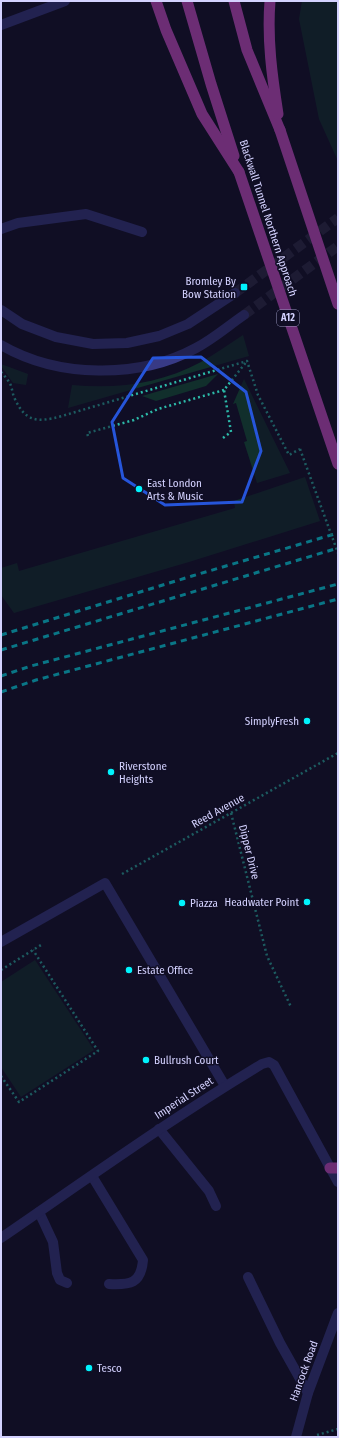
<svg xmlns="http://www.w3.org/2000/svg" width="339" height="1438" font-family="'Fira Sans Condensed',sans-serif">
<rect width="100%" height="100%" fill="#100e25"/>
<!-- green -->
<g fill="#112f2c">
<path d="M302,1H338V161L319,119L299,19Z"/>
<path d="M243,335L249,356L68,408L72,385C118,389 160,384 201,362C215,354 229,344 243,335Z"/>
<path d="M1,364L28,374L26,385L13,383L1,366Z"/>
<path d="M218,374L206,386L156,401L142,396Z"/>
<path d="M244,379L290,473L257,483L244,442L247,441L236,403L233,404Z"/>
<path d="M305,477L320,521L189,562L14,613L1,595V568L17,563L19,571L235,508L234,501Z"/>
<path d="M35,960L94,1050L21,1097L1,1067V982Z"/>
</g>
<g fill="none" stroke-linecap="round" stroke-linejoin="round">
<!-- tertiary-tunnel -->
<g stroke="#2d2b46" stroke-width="10" stroke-dasharray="10 5" stroke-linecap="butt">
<path d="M235,293L338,218"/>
<path d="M244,315L338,246"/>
</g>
<!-- path -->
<g stroke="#2cb9a8" stroke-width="2.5" stroke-dasharray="2 3" stroke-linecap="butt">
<path d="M1,372C4,375 7,379 9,382C12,386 12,392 14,397C25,422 37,423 62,416L247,361L258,395L289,455L300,449"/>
<path d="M88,436L87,433L134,420L158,409L224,390"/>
<path d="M223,438L231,432L224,390L247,361"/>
<path d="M231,813L267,956L291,1007"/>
<path d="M122,874L338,753"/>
<path d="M1,970L41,945"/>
<path d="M1,1076L19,1102L98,1051L33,950"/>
<path d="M317,1435L338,1429"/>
</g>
<!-- service -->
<g stroke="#383a85" stroke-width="10">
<path d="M1,229L18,223L86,214L142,232"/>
<path d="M1,942L105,883L225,1086"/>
<path d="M159,1129L209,1191L216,1206"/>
<path d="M92,1176L143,1260C141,1284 130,1285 109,1284"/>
<path d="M39,1212L53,1242L57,1273L60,1280L67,1283"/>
<path d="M248,1277L280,1343L308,1393"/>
</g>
<!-- minor -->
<path stroke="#383a85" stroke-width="10" d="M1,1238C87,1179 172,1118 262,1064L269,1062L274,1065L338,1182"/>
<!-- tertiary -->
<g stroke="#383a85" stroke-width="10">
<path d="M1,25L65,1"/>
<path d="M1,310L22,324L56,337L93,344L127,343L159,336L188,324L235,293"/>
<path d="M1,345C58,378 139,379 196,348C213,339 228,326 244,315"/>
<path d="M296,1437L308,1393L338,1313"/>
</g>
<!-- trunk -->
<g stroke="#db53d6" stroke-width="11">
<path d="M156,1L166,30L202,114L239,172"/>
<path d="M187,1L211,84L234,156"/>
<path d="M234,1L247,50L280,130"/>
<path d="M270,1C267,39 272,76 278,114"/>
<path d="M330,1168H338"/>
</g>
<!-- rail -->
<g stroke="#00f3fd" stroke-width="3" stroke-dasharray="6 5" stroke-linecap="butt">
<path d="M1,635L192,576L338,533"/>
<path d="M1,650L338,548"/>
<path d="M1,676L31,666L338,584"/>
<path d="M1,692L36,680L338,599"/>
</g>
<!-- path-bridge -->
<path stroke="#2cb9a8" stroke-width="2.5" stroke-dasharray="2 3" stroke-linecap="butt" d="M300,449L338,553"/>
<!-- trunk-bridge -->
<g stroke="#db53d6" stroke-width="11">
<path d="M280,130L338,304"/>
<path d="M239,172L338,464"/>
</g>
</g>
<!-- marked area -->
<path d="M0 0H339V1438H0ZM201,357L246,392L261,451L242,502L165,505L123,478L112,422L153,358Z" fill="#100e25" fill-opacity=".55" fill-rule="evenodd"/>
<path fill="none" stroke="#2655da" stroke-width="3" stroke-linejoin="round" d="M201,357L246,392L261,451L242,502L165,505L123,478L112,422L153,358Z"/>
<!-- markers -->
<g fill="#00f3fd" stroke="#100e25" stroke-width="1.5">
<rect x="240" y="283" width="8" height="8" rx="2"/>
<circle cx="139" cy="489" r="4"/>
<circle cx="307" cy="721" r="4"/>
<circle cx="111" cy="772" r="4"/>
<circle cx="307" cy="902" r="4"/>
<circle cx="182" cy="903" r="4"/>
<circle cx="129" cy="970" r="4"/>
<circle cx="146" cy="1060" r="4"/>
<circle cx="89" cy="1368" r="4"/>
</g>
<g text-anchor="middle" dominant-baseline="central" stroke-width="3" stroke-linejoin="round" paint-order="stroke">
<!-- shield labels -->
<rect fill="#100e25" stroke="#9997be" stroke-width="1" x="277" y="310" width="22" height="16" rx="3"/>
<g font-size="10" font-weight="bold" fill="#d4d2ff">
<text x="288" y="318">A12</text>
</g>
<!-- street labels -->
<g font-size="11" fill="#d4d2ff" stroke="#100e25">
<text transform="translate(268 218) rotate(72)">Blackwall Tunnel Northern Approach</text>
<text transform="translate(218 811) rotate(-29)">Reed Avenue</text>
<text transform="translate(249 852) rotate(76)">Dipper Drive</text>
<text transform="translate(184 1098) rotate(-33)">Imperial Street</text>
<text transform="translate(304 1371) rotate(-70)">Hancock Road</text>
</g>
<!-- poi labels -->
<g font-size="11" fill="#d4d2ff" stroke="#100e25" text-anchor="start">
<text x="236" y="281" text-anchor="end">Bromley By<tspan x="236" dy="13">Bow Station</tspan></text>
<text x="147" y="483">East London<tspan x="147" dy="13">Arts &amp; Music</tspan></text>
<text x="299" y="721" text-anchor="end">SimplyFresh</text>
<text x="119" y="766">Riverstone<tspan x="119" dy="13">Heights</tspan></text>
<text x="299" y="902" text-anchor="end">Headwater Point</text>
<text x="190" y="903">Piazza</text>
<text x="137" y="970">Estate Office</text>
<text x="154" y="1060">Bullrush Court</text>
<text x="97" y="1368">Tesco</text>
</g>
</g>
<!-- border -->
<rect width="339" height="1438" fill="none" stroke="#d4d2ff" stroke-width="4"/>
</svg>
